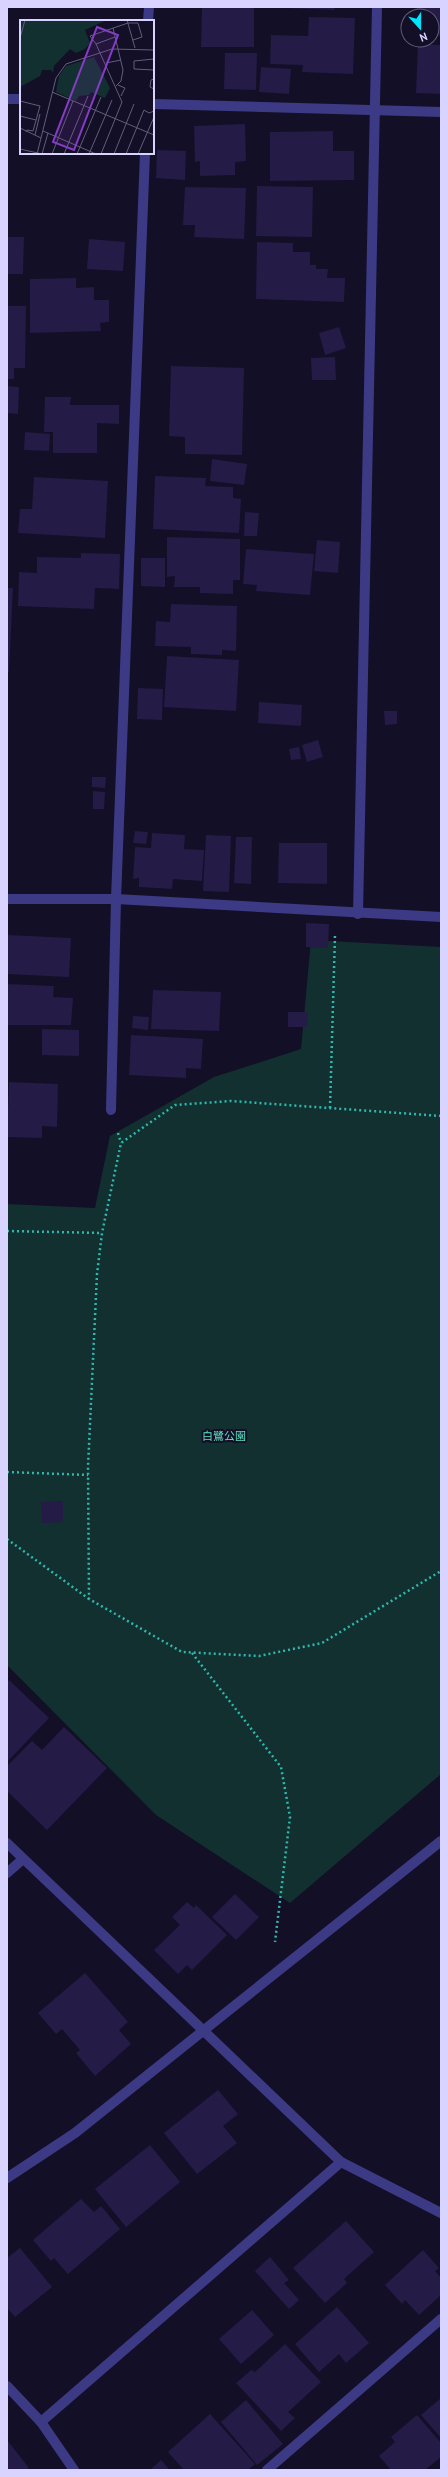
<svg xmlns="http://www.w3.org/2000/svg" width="448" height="2477" font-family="'PT Sans','Noto Sans JP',sans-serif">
<rect width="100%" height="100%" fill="#130f26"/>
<!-- green -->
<path fill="#12302f" d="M311,940L441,947V1774L290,1903L156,1815L7,1665V1204L95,1208L110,1136L214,1077L301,1049Z"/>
<!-- building -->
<g fill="#241b47">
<path d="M202,7H254V47H201Z"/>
<path d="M286,7H335L334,10L286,8Z"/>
<path d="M417,7H441V36L432,35V16H416Z"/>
<path d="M309,17L355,18L353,74L302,72L303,65L270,64L271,35L308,36Z"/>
<path d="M418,44L441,45V94L416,93Z"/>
<path d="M225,53H257L256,90L224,89Z"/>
<path d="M261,67L291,69L289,94L259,92Z"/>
<path d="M245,124L246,161L235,162V175L200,176V161L195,162L194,126Z"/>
<path d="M333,131V151H354V180L270,181V132Z"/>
<path d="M157,150L186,151L185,180L156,178Z"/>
<path d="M257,186L313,187L312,237L256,236Z"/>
<path d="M185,187L246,188L244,239L194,237L195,225H183Z"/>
<path d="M7,237H24L23,274H7Z"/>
<path d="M89,239L125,242L123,271L87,269Z"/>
<path d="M257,242L293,243V252H310V265H316V269H328L327,278H345L344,302L256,299Z"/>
<path d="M76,278V288L94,287V300H109V322L100,323L101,331L30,333V279Z"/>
<path d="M7,306H26L25,368H14V379H7Z"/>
<path d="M339,327L346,348L325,355L319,333Z"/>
<path d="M335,357L336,380H312L311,358Z"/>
<path d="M171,366L244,368L242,455L185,454V437L169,436Z"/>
<path d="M7,386L19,387L18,414L7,413Z"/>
<path d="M45,397H71L70,405H119V424L97,423V453H53V432H44Z"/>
<path d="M25,432L50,434L49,451L24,450Z"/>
<path d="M212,459L247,464L244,485L210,481Z"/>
<path d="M155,476L206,478L205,486L233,487V498L241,499L239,533L153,529Z"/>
<path d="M34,477L108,481L105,538L18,533L20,509H32Z"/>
<path d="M245,512L259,513L257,536H244Z"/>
<path d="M167,537L240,539V580H233V594L200,593V587H174L175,576L167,577Z"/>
<path d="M317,540L340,542L338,573L314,571Z"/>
<path d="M246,549L314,554L310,595L256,591L257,585L243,584Z"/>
<path d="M81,553L120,554L119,589L95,588L94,609L18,606L19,572L37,573V557L81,558Z"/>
<path d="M141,558H165V587L141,586Z"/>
<path d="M7,588H13L9,672H7Z"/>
<path d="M171,604L237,606L236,651L222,650V655L191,654V647L155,646L156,621L170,622Z"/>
<path d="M167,656L239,660L236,711L164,707Z"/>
<path d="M138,688L163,689L162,720L137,719Z"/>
<path d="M259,702L302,705L301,726L258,723Z"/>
<path d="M384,711H397V724L385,725Z"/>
<path d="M318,740L323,757L307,762L302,745Z"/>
<path d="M299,747L301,759L291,760L289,749Z"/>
<path d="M92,777H106L105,788L92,787Z"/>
<path d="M93,791L105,792L104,809H93Z"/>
<path d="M135,831L148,832L146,844L133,843Z"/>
<path d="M152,833L185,835L184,849L204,850L202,881L173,879L172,889L139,887V878L133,879L135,847L151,848Z"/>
<path d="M206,835L231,836L229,892L203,891Z"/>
<path d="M236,837H252L251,884L234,883Z"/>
<path d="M279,843H327V884L278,883Z"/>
<path d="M306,923L329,924L328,948L306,947Z"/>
<path d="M7,935L71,938L69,977L7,974Z"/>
<path d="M7,984L54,986L53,997L73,998L71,1025H7Z"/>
<path d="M153,990L221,992L219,1031L151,1029Z"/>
<path d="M288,1012H308L307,1027H288Z"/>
<path d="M133,1016L149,1017L148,1030L132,1028Z"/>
<path d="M42,1029L79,1030V1056L42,1055Z"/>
<path d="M131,1035L203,1039L201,1069L186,1068V1078L129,1075Z"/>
<path d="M9,1082L58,1084L57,1127L42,1126V1138L7,1137Z"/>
<path d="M63,1501V1522L42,1523L41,1502Z"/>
<path d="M9,1680L49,1718L7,1762V1682Z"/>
<path d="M64,1727L107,1768L47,1830L7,1791V1766L32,1741L42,1750Z"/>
<path d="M235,1894L259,1917L236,1940L212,1917Z"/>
<path d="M187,1902L194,1908L196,1905L227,1935L192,1970L187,1965L178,1974L154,1950L180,1925L172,1917Z"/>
<path d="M85,1973L128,2022L119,2030L131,2044L95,2076L76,2053L80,2050L62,2029L56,2034L38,2013Z"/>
<path d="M218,2090L238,2114L223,2126L237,2143L197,2174L164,2133Z"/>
<path d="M150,2145L180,2182L126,2227L95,2189Z"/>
<path d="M81,2199L94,2212L101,2206L120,2229L68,2274L54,2258L51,2261L33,2240Z"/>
<path d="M346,2221L374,2252L344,2279L347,2283L325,2303L293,2268Z"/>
<path d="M20,2248L52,2287L15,2317L7,2308V2258Z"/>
<path d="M423,2250L439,2268L435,2271L441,2278V2295L419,2315L405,2300L402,2304L385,2285Z"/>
<path d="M270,2257L289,2280L284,2283L299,2300L289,2309L255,2271Z"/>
<path d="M337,2307L369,2343L346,2363L339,2354L319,2372L295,2344Z"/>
<path d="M252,2310L274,2335L241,2364L219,2339Z"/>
<path d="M285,2344L321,2382L288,2412L295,2418L281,2431L236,2383L251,2370L255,2372Z"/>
<path d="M441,2398V2438L421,2415Z"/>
<path d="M246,2400L283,2444L257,2465L221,2422Z"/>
<path d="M210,2414L255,2464L248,2470H184L168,2452Z"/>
<path d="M417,2415L441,2443V2457L425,2470H391L379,2456L395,2442L391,2437Z"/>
<path d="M7,2440L29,2468L25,2470H7Z"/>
<path d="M161,2460L170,2470H150Z"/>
</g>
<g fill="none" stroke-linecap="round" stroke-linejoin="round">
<!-- path -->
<g stroke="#2fb8b0" stroke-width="2.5" stroke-dasharray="2 3" stroke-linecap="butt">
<path d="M330,1108L335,935"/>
<path d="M441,1116L231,1101L175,1105L121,1143L102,1233L97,1274L88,1467L89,1599L182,1652L259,1656L322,1643L441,1571"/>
<path d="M118,1133L121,1143"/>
<path d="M7,1231L102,1233"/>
<path d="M7,1472L88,1475"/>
<path d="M7,1539L89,1599"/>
<path d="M192,1653L281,1767L290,1817L275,1942"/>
</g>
<!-- minor -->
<g stroke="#3d3a85" stroke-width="10">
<path d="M148,21L149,7"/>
<path d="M7,99H21"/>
<path d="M153,104L441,112"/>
<path d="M7,899H116L441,917"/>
<path d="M358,914L377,7"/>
<path d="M111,1110L116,899L145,153"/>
<path d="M7,1843L341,2162L441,2213"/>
<path d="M7,1873L23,1859"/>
<path d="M7,2386L41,2422L74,2470"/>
<path d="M41,2422L341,2162"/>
<path d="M267,2470L441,2319"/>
</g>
<!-- tertiary -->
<path stroke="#3d3a85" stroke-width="10" d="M7,2178L75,2133L441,1841"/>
</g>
<g text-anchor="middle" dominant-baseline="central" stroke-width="4" stroke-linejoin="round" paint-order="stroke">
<!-- park labels -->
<g font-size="11" fill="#5fe0c0" stroke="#130f26">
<text x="224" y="1436">白鷺公園</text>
</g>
</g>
<!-- overview -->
<g transform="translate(20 20)">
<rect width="134" height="134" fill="#130f26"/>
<path d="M0,0H87L65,10L70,23L65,29L56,33L50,29L34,46L33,53L31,50H22L20,56L0,67ZM74,37L90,68L85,78L71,72L69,75L59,76L56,81L36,72L39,56L46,46Z" fill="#12302f"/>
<path fill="none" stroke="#625e7d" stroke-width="1" d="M107,0L115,28M93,8L103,50L101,61L96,66M0,18L5,0M76,24L95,17M134,39L114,41V49L134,50M86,43L101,40M134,59L131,60L130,67L134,69M98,65L105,68L101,76M32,72L134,115M0,81L20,86L13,111L7,110L6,112M0,96L16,100M0,108L21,118M23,111L76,134M15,115L20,94M0,129L22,134M17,134L36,58L46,44L92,29L134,30M22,134L28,113M32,134L53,81M44,134L68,76M57,134L81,77M69,134L92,80M81,134L102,82L76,24L70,16L108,3H118L122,17L113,20M94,134L114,84M106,134L124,90L129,93L134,91M118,134L134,97"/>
<path fill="#843dc5" fill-opacity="0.15" stroke="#843dc5" stroke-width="2" d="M77,7L98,15L54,130L33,122Z"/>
<rect width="134" height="134" fill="none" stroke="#d9d4ff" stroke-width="2"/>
</g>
<!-- border -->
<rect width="448" height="2477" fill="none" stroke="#d9d4ff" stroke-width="16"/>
<!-- north arrow -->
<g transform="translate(420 28) rotate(159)"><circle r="19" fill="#130f26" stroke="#625e7d"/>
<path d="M0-3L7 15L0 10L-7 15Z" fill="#00e5ff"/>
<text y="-6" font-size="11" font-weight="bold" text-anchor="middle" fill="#d9d4ff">N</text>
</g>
</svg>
